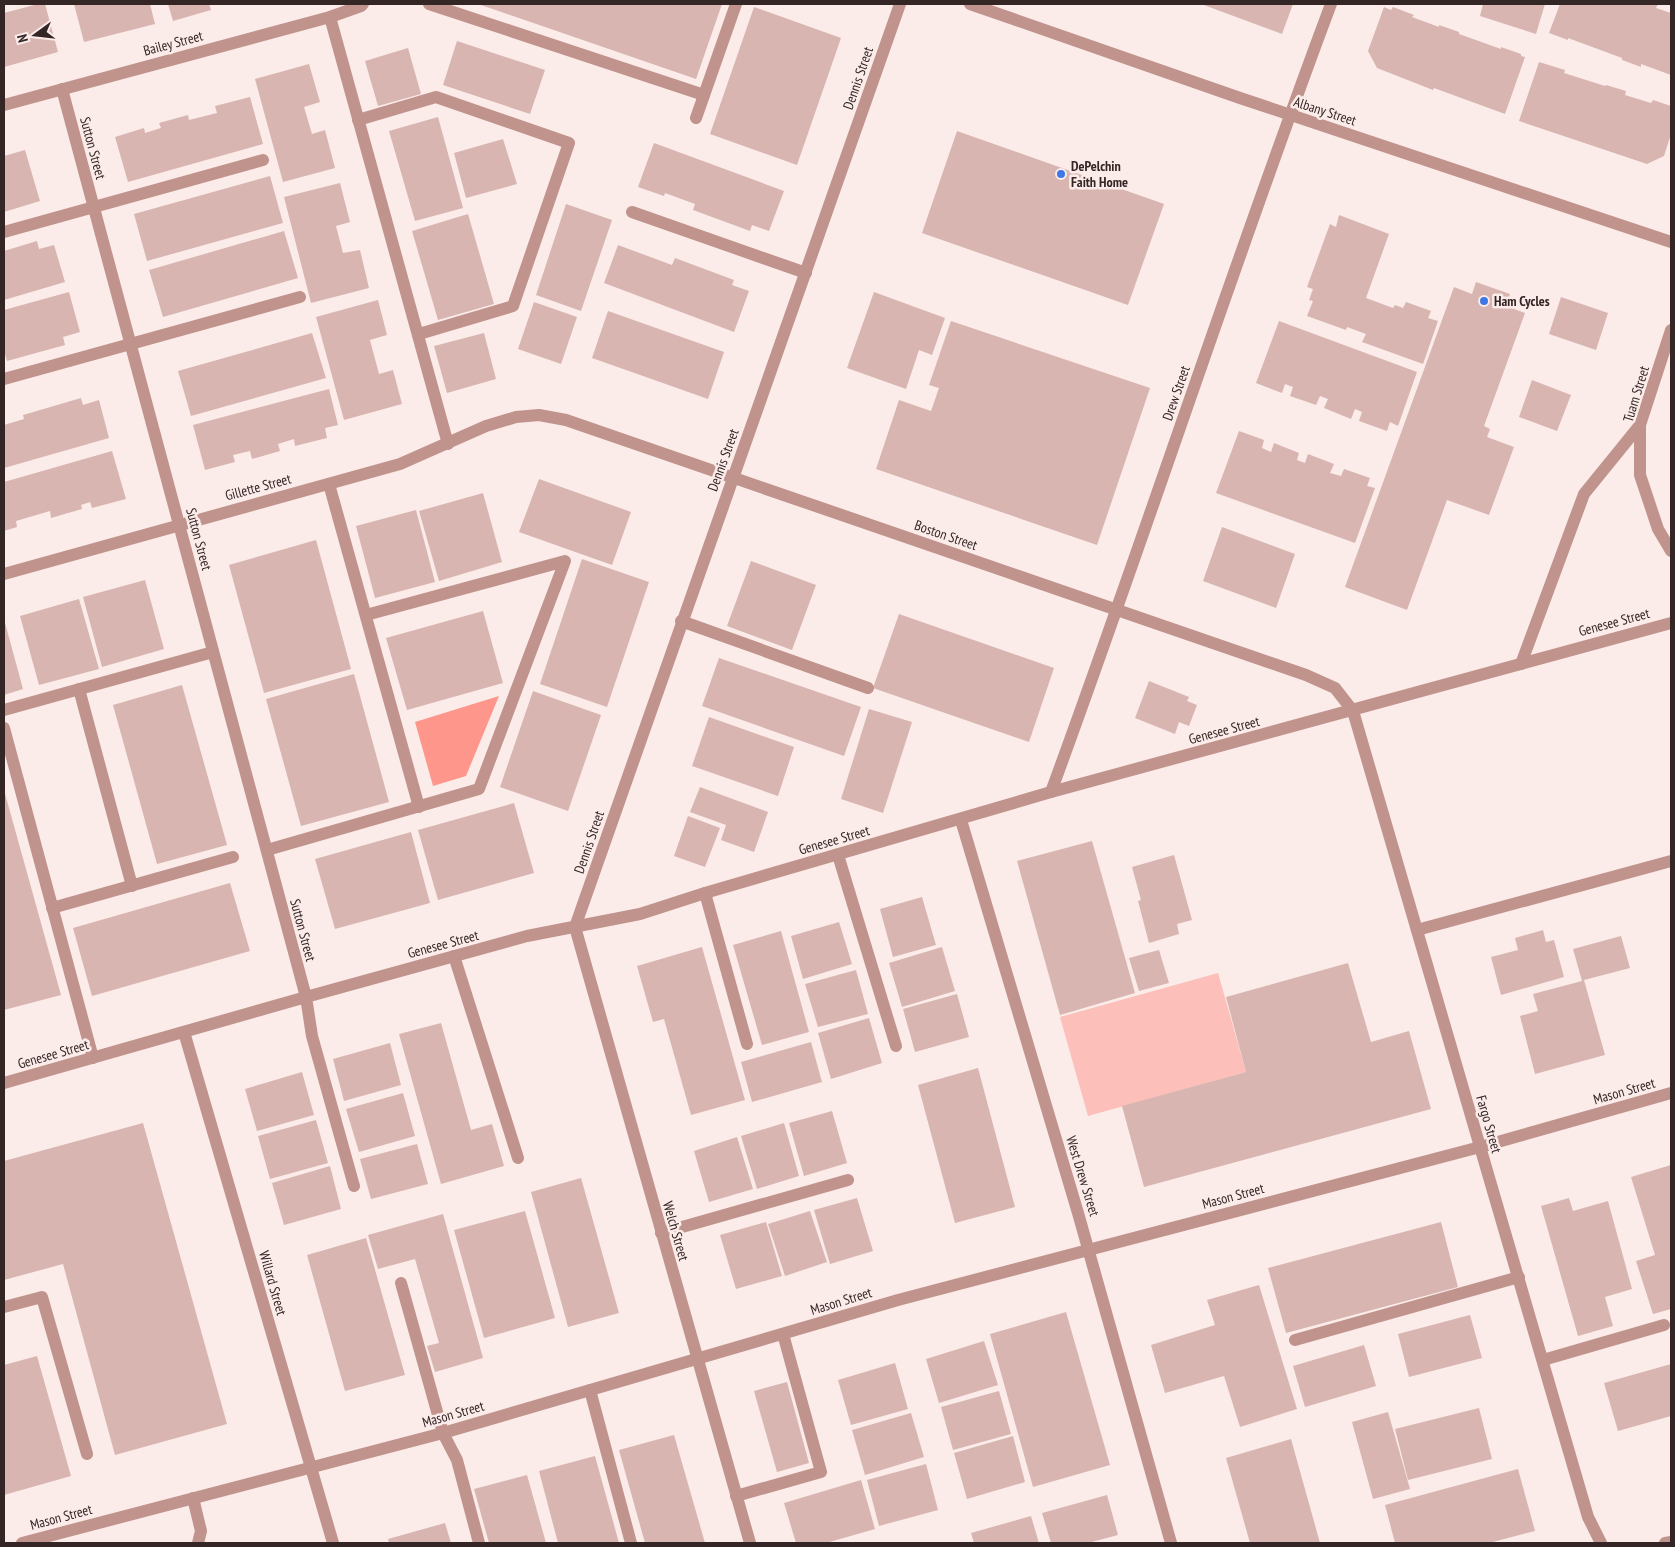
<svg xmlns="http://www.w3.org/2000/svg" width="1675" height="1547" font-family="'PT Sans Narrow',sans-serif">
<rect width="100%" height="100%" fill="#fbecea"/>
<!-- green -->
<path fill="#fcbfb9" d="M1218,973L1246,1072L1088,1116L1060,1017Z"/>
<!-- forest -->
<path fill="#ff968c" d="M499,696L466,776L433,786L415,722Z"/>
<!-- building -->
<g fill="#d8b5b1">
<path d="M38,4H45L58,52L4,67V13Z"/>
<path d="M74,4H150L155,24L84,42Z"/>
<path d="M168,4H209L211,10L173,21Z"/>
<path d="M478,4H722L696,79Z"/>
<path d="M1201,4H1293L1282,34Z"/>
<path d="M1483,4H1545L1536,34L1480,16Z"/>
<path d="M1560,4H1658L1656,8L1671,13V75L1641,64V67L1622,60V58L1568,38V40L1549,33Z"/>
<path d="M754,7L841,38L797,165L710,134Z"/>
<path d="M1384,7L1391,10L1393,7L1414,15L1412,17L1439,27V25L1459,32V34L1501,49V47L1521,54V56L1525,57L1505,114L1434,88L1433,90L1377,68L1368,51Z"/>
<path d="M457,41L545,70L530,114L443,85Z"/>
<path d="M408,48L421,94L378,106L365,61Z"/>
<path d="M1539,62L1565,70L1564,73L1605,86L1606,85L1626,91L1625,95L1651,103L1653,100L1671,106V134L1664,156L1647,164L1519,121Z"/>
<path d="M309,64L320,102L304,107L312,134L325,130L335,168L283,182L255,79Z"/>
<path d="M250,97L263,144L128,182L115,137L144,128L145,133L161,128L159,123L188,115L189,120L217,113L215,106Z"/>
<path d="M438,117L463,208L415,221L389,131Z"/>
<path d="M957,131L1164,204L1128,305L922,233Z"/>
<path d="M503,139L517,184L466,198L454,153Z"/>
<path d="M654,143L784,191L769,231L752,225L750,231L693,210L695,204L665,193L664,196L638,187Z"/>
<path d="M25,150L40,201L4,212V156Z"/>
<path d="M270,176L283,223L147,261L134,214Z"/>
<path d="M340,183L350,222L336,226L343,253L360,250L369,288L311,303L284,197Z"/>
<path d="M566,204L612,220L581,311L536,295Z"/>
<path d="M468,214L494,304L438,320L412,231Z"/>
<path d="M1339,215L1389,234L1366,298L1393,308L1395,305L1403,308L1406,302L1431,311L1428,318L1438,321L1423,364L1362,342L1366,334L1347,327L1346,330L1307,316L1313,301L1309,300L1313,289L1307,287L1330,224L1336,227Z"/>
<path d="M284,231L298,278L163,317L149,270Z"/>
<path d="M37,241L39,249L54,245L65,282L4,300V251Z"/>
<path d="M618,245L672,265L675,258L734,280L732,285L749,291L734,332L604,283Z"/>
<path d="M1476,282L1510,294L1506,306L1525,313L1484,426L1490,429L1487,437L1514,447L1489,515L1447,500L1407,610L1345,587L1454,287L1472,294Z"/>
<path d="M69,292L80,332L63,337L65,345L7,361L5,354H4V310Z"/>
<path d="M874,292L945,318L932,355L919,350L906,389L847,368Z"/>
<path d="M1561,297L1608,313L1596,350L1549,334Z"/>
<path d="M378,300L387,335L370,340L379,374L393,370L402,404L344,420L316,317Z"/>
<path d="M534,302L577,317L561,364L518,349Z"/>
<path d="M608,311L724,352L708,399L592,358Z"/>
<path d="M951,321L1150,388L1097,545L876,469L899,400L931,411L939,388L929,385Z"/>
<path d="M1279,321L1417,372L1398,426L1390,422L1387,431L1359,421L1362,412L1355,409L1351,419L1324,408L1328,399L1320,396L1316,405L1290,396L1293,387L1285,384L1282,393L1256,383Z"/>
<path d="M312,333L326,378L191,416L178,371Z"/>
<path d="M484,333L496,379L447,393L434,346Z"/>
<path d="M1532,380L1571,395L1557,431L1519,417Z"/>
<path d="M329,389L338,425L325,428L327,438L295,446L294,439L278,444L280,451L252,459L250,451L233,455L235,462L205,470L193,425Z"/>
<path d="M81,398L83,405L99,400L109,438L4,468V425L24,419L23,415Z"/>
<path d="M1239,431L1264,440L1262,448L1271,452L1274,443L1299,453L1297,460L1305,463L1308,454L1334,464L1330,473L1341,476L1344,469L1370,478L1367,486L1375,488L1355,543L1216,493Z"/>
<path d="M112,451L126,499L92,508L90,502L81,505L82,509L51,518L50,511L16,521L17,527L4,531V482Z"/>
<path d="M539,479L631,512L612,565L519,532Z"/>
<path d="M483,493L502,562L439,581L419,511Z"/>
<path d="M416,510L435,582L375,598L356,526Z"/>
<path d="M1222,527L1295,554L1276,608L1203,581Z"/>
<path d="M316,540L351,669L264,693L229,565Z"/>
<path d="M582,559L649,582L607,707L540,684Z"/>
<path d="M751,561L816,585L792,650L727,626Z"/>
<path d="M145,580L164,649L102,667L83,597Z"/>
<path d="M79,599L99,669L39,685L20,616Z"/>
<path d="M483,611L503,683L407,710L386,638Z"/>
<path d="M899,614L1054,668L1029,742L873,688Z"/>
<path d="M4,619L23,689L4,695Z"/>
<path d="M719,658L861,707L844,756L702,706Z"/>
<path d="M354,674L389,802L301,826L266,699Z"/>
<path d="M1149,681L1189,697L1187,701L1197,705L1189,726L1179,722L1175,734L1135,718Z"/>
<path d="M182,685L227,845L157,864L113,705Z"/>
<path d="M533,691L601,715L568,811L500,787Z"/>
<path d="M869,709L912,722L883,813L841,799Z"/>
<path d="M709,717L794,747L778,796L692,766Z"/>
<path d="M700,787L768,812L754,852L721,840L726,825L690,812Z"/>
<path d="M4,790L61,995L4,1010Z"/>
<path d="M514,803L534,873L438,900L418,830Z"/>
<path d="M688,816L720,828L705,867L674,856Z"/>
<path d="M411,832L430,903L335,929L315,859Z"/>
<path d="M1092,841L1135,993L1060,1015L1017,861Z"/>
<path d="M1174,855L1192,920L1177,924L1179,934L1149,943L1138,901L1141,900L1132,867Z"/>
<path d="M230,883L250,951L92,996L73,928Z"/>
<path d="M922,897L936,945L893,957L880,909Z"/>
<path d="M839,922L852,964L803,979L791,936Z"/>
<path d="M1543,930L1546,942L1554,940L1564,977L1501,995L1491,957L1518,950L1515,938Z"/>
<path d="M781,931L809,1032L762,1045L733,945Z"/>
<path d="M1621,936L1630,968L1584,980L1605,1055L1535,1074L1520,1016L1538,1011L1533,994L1582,981L1573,949Z"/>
<path d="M702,947L745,1100L691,1115L664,1019L653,1022L637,966Z"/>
<path d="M942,947L955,991L902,1007L889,963Z"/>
<path d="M1159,950L1169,983L1139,991L1129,958Z"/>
<path d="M1348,963L1371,1042L1409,1031L1431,1109L1144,1187L1122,1106L1246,1072L1226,997Z"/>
<path d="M856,970L868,1014L818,1027L805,984Z"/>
<path d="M957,994L969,1037L915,1052L903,1009Z"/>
<path d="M869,1018L882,1063L831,1079L818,1033Z"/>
<path d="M441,1023L471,1130L492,1124L504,1166L441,1184L399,1034Z"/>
<path d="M811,1042L822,1082L752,1102L741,1062Z"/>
<path d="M390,1043L401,1085L344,1101L333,1059Z"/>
<path d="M978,1068L1015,1207L955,1223L918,1085Z"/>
<path d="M302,1072L314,1115L257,1131L245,1089Z"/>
<path d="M403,1093L415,1136L359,1152L346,1109Z"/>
<path d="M832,1111L847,1163L804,1176L789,1123Z"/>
<path d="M316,1120L328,1163L270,1179L258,1136Z"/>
<path d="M143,1123L227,1424L115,1455L63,1264L4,1280V1161Z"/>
<path d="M784,1123L799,1176L757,1189L741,1136Z"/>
<path d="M737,1137L753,1189L709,1202L694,1151Z"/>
<path d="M417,1144L428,1184L371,1199L360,1159Z"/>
<path d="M1671,1165V1309L1653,1314L1636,1261L1655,1255L1631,1177Z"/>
<path d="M330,1166L341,1209L284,1225L272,1183Z"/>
<path d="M581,1178L619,1313L568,1327L531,1192Z"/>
<path d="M857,1198L873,1251L830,1264L814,1210Z"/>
<path d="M1569,1198L1573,1211L1608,1201L1632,1289L1605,1297L1613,1326L1578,1336L1541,1206Z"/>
<path d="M525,1211L555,1318L484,1338L454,1230Z"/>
<path d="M810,1211L827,1262L785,1276L768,1224Z"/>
<path d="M443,1214L483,1358L435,1372L427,1346L439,1343L415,1259L378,1269L368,1235Z"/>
<path d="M766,1222L782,1276L736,1289L720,1235Z"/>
<path d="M1441,1222L1458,1287L1286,1333L1268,1268Z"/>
<path d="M366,1238L405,1375L345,1391L307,1255Z"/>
<path d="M1259,1285L1297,1409L1240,1427L1224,1376L1165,1393L1151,1345L1215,1325L1207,1300Z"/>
<path d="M1066,1312L1110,1465L1033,1487L990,1334Z"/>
<path d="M1470,1315L1482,1358L1409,1377L1398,1334Z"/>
<path d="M984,1341L998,1385L939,1403L926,1359Z"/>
<path d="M1364,1345L1376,1386L1305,1407L1293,1366Z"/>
<path d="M37,1356L71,1476L4,1495V1365Z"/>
<path d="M895,1363L908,1409L851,1425L838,1380Z"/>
<path d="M1671,1364V1416L1618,1431L1604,1383Z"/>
<path d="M787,1382L809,1463L777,1472L754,1391Z"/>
<path d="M999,1391L1011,1434L953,1450L941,1407Z"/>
<path d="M1479,1408L1492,1459L1408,1480L1395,1429Z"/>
<path d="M1388,1412L1410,1489L1373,1499L1352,1422Z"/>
<path d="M911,1413L924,1457L865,1475L852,1430Z"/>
<path d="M674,1435L705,1543H645L619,1450Z"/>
<path d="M1013,1436L1025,1482L967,1499L954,1453Z"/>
<path d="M1291,1439L1320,1543H1250L1226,1458Z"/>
<path d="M595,1456L619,1543H558L539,1471Z"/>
<path d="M926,1464L938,1510L879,1526L867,1480Z"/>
<path d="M1518,1469L1535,1531L1489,1543H1395L1385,1505Z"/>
<path d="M527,1475L546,1543H489L474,1489Z"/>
<path d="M861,1480L875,1529L826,1543H796L784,1503Z"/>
<path d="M1107,1495L1118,1535L1088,1543H1051L1042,1513Z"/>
<path d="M1031,1516L1039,1543H974L971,1533Z"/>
<path d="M445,1523L451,1543H389L388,1539Z"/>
</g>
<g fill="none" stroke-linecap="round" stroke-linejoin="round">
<!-- minor -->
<g stroke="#c1938d" stroke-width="12">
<path d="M429,4L704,95"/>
<path d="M970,4L1240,98L1671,242"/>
<path d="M330,17L448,444"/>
<path d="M62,89L306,997L312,1036L354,1186"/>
<path d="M4,105L330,17L361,6L363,4"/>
<path d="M696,118L736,4"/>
<path d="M358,120L436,97L569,143L513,306L419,334"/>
<path d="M632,212L806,273"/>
<path d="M4,232L263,160"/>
<path d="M1671,330L1640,425V475L1658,529L1671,551"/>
<path d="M4,379L300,297"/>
<path d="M329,484L419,807"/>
<path d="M4,574L400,464L486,426L516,417L539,415L566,420L1306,675L1335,688L1353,711L1588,1517L1601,1543"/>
<path d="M681,621L868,688"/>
<path d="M1521,664L1584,494L1640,425"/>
<path d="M79,689L132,886"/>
<path d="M4,710L213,652"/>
<path d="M4,728L93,1058"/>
<path d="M1051,792C1147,531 1233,265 1331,4"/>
<path d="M961,820L1078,1213L1171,1543"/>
<path d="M267,850L479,789L565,561L366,615"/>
<path d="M838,855L896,1046"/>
<path d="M705,893L747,1044"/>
<path d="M52,908L233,857"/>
<path d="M1417,930L1671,861"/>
<path d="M454,956L518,1158"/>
<path d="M184,1032L333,1543"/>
<path d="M4,1083L306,997L527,936L640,914L705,893L1051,792L1671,623"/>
<path d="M661,1233L848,1180"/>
<path d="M401,1283L443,1433L457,1460L479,1543"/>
<path d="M4,1307L42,1297L87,1454"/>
<path d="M1295,1340L1519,1277"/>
<path d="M1543,1360L1664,1325"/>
<path d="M590,1390L631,1543"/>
<path d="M736,1496L821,1472L783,1334"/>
<path d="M193,1498L201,1531L198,1543"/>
<path d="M22,1543L443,1433L898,1300L1480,1147L1671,1093"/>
<path d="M750,1543L575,927L900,4"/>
<path d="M1665,1543L1671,1542"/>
</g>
</g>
<!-- markers -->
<g fill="#3e77e6" stroke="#fbecea" stroke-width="2">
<circle cx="1061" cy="174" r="5"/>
<circle cx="1484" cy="301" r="5"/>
</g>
<g text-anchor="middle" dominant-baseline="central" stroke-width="5" stroke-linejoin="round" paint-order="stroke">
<!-- street labels -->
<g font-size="14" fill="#332625" stroke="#fbecea">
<text transform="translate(173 43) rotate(-15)">Bailey Street</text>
<text transform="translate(858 78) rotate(-71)">Dennis Street</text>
<text transform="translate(1325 111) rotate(18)">Albany Street</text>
<text transform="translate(93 148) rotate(75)">Sutton Street</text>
<text transform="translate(1176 393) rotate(-71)">Drew Street</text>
<text transform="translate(1636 394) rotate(-73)">Tuam Street</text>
<text transform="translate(723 460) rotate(-70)">Dennis Street</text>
<text transform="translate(258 487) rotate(-15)">Gillette Street</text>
<text transform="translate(946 535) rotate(19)">Boston Street</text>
<text transform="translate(199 539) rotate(75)">Sutton Street</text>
<text transform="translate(1614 622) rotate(-15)">Genesee Street</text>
<text transform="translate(1224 730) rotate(-15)">Genesee Street</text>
<text transform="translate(834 840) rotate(-16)">Genesee Street</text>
<text transform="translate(589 842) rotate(-71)">Dennis Street</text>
<text transform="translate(303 930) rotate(75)">Sutton Street</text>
<text transform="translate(443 944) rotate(-15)">Genesee Street</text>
<text transform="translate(53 1054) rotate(-16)">Genesee Street</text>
<text transform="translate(1624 1091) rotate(-16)">Mason Street</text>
<text transform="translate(1489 1124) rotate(74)">Fargo Street</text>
<text transform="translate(1083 1176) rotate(73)">West Drew Street</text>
<text transform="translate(1233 1196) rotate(-15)">Mason Street</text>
<text transform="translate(676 1231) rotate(74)">Welch Street</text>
<text transform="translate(273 1283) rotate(74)">Willard Street</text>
<text transform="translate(841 1301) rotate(-17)">Mason Street</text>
<text transform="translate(453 1414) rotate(-16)">Mason Street</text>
<text transform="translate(61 1517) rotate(-15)">Mason Street</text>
</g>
<!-- poi labels -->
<g font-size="14" font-weight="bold" fill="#332625" stroke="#fbecea" text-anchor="start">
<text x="1071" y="166">DePelchin<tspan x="1071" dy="16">Faith Home</tspan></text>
<text x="1494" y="301">Ham Cycles</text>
</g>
</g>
<!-- border -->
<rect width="1675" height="1547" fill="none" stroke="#332625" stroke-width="10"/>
<!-- north arrow -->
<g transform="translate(35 35) rotate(255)" stroke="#fbecea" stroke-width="4" paint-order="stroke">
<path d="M0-4L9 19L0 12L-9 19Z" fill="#332625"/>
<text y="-8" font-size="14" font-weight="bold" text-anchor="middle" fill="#332625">N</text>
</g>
</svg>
